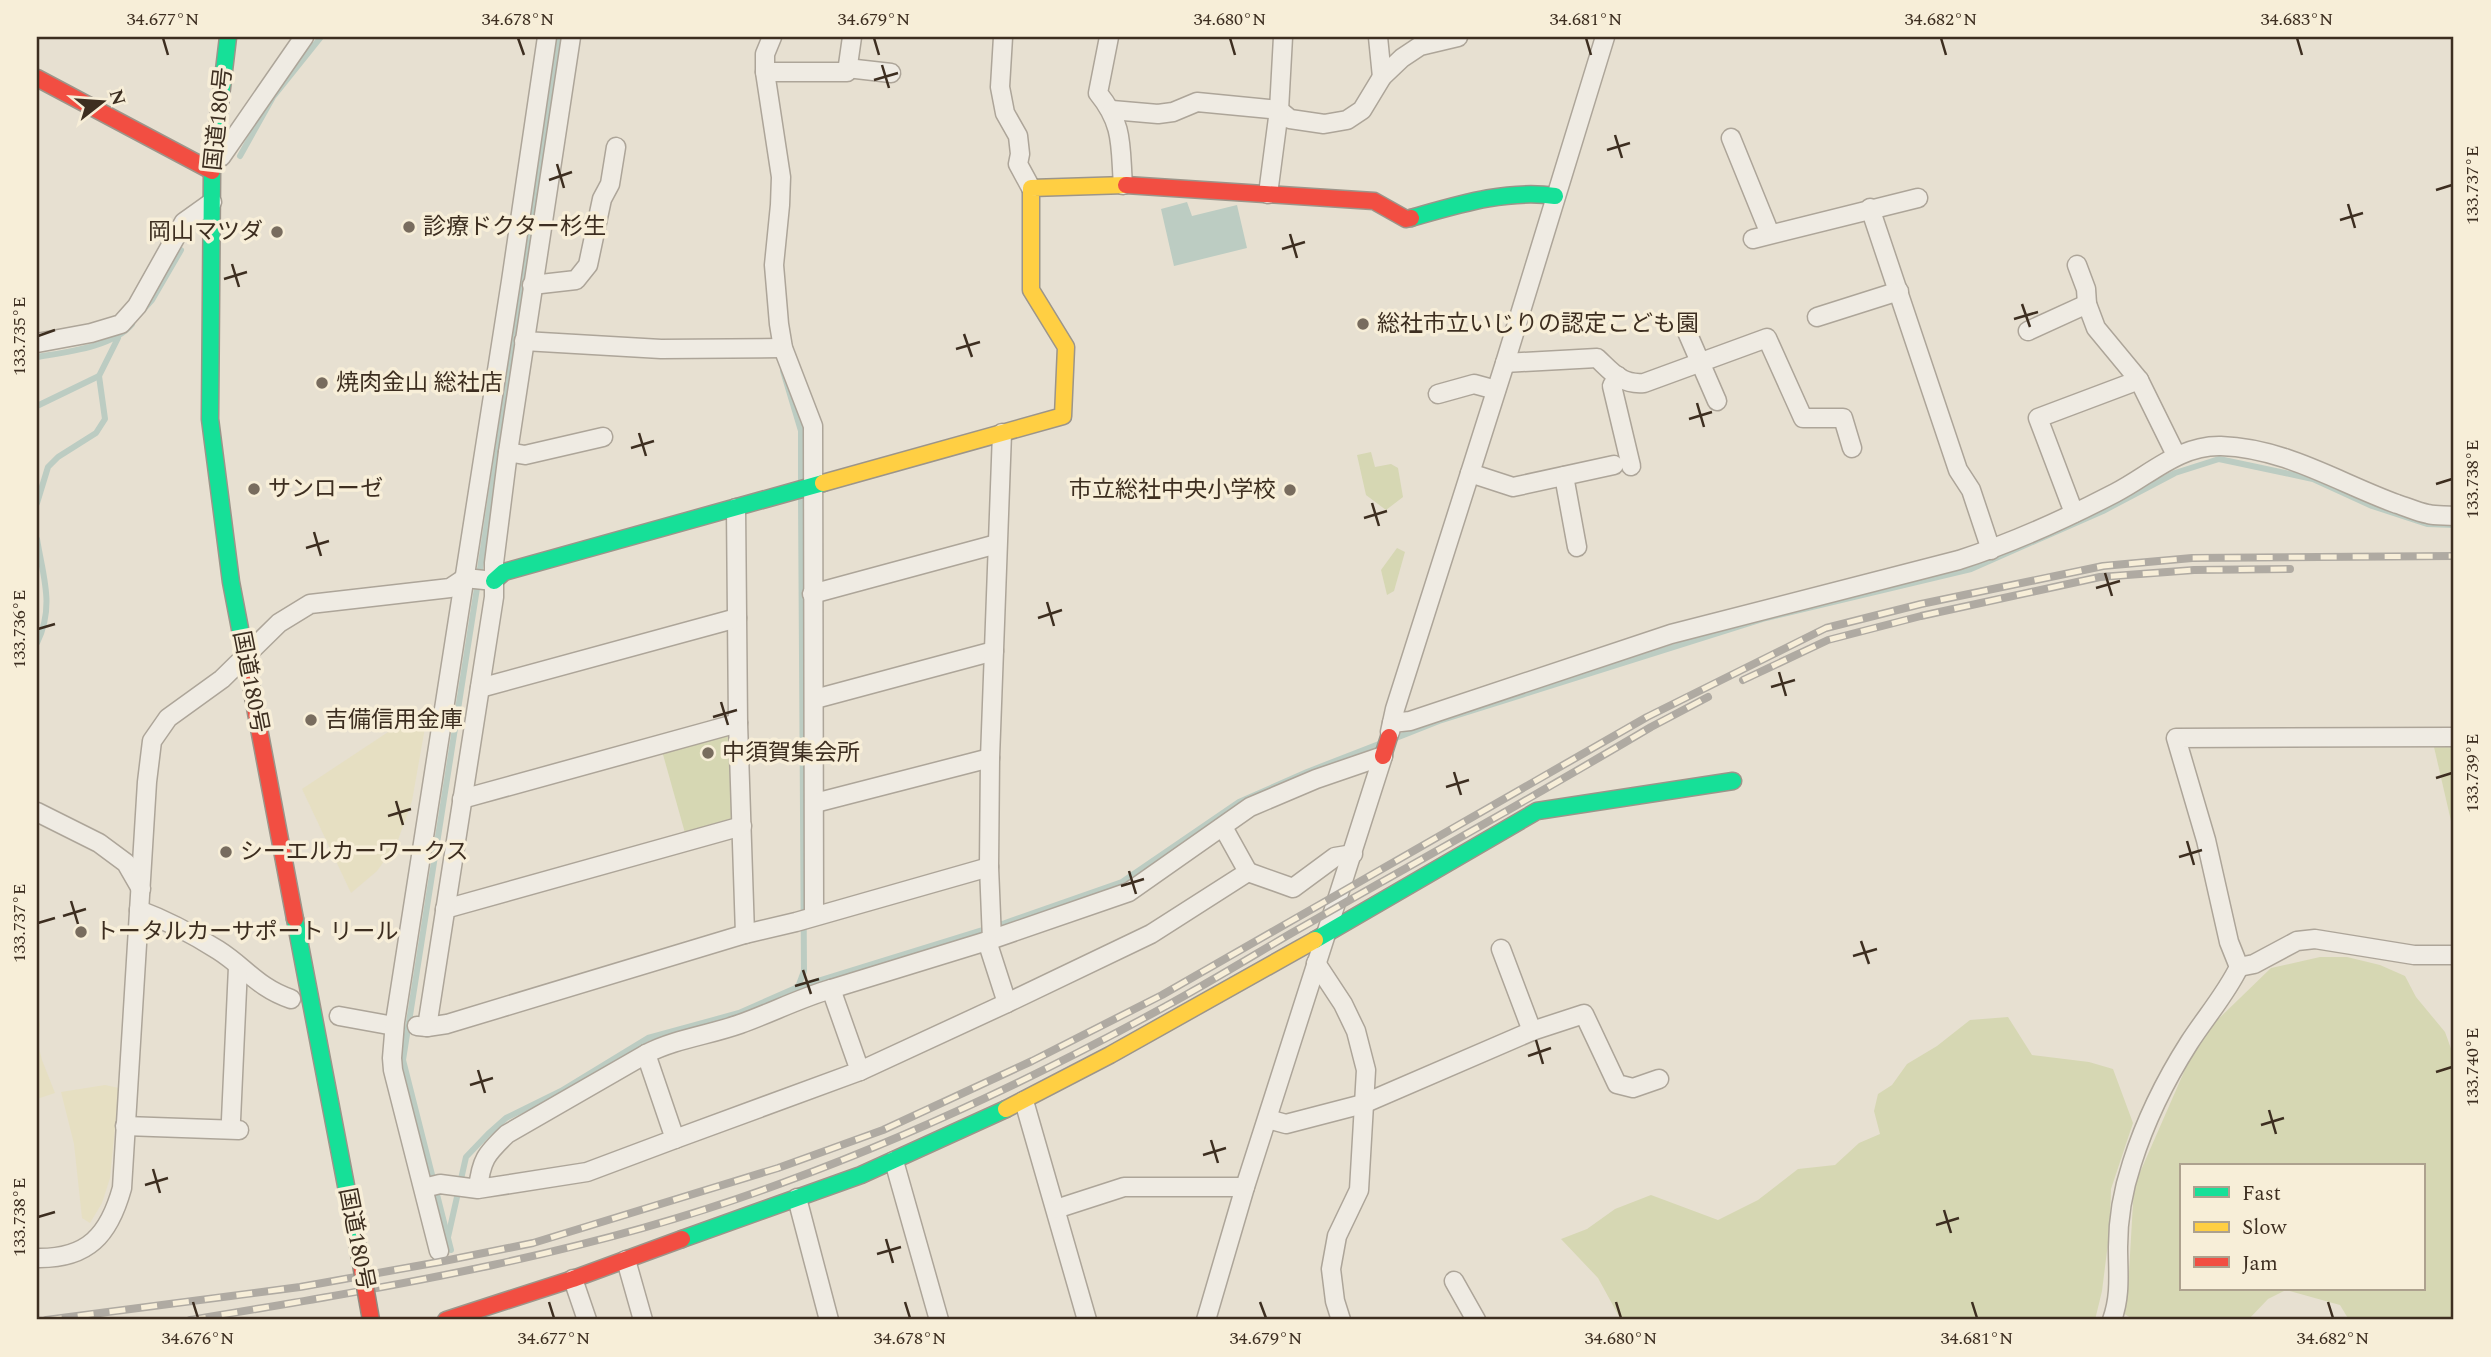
<svg xmlns="http://www.w3.org/2000/svg" width="2491" height="1357" font-family="Spectral,'Noto Sans JP',serif">
<rect width="100%" height="100%" fill="#e7e0d1"/>
<!-- farmland -->
<g fill="#e6dfc2">
<path d="M429,705L412,801L397,843L377,871L351,893L302,789Z"/>
<path d="M37,1005L40,1025L38,1045L42,1060L55,1093L37,1099Z"/>
<path d="M105,1085L119,1088L110,1178L102,1203L90,1223L82,1218L74,1144L61,1092Z"/>
</g>
<!-- green -->
<g fill="#d6d7b3" fill-rule="evenodd">
<path d="M1371,452L1375,467L1391,464L1398,468L1403,497L1386,510L1366,495L1357,455Z"/>
<path d="M1397,548L1405,552L1394,591L1387,595L1381,570Z"/>
<path d="M733,729L736,820L685,833L662,751Z"/>
<path d="M2454,746V834L2434,747Z"/>
<path d="M2320,957H2347L2380,965L2405,976L2416,997L2445,1032L2454,1057V1320H2349L2340,1305L2286,1290L2268,1299L2248,1320H2134L2123,1313L2129,1272L2134,1186L2187,1065L2208,1029L2271,968ZM2181,1166H2423V1289H2181Z"/>
<path d="M2008,1017L2032,1055L2089,1062L2113,1069L2133,1123L2111,1189L2110,1227L2102,1291L2095,1320H1621L1598,1278L1561,1239L1587,1229L1615,1209L1651,1195L1718,1220L1758,1200L1798,1169L1835,1165L1859,1143L1880,1134L1874,1111L1878,1094L1892,1085L1907,1064L1937,1046L1970,1020Z"/>
</g>
<!-- water -->
<path fill="#bcccc2" d="M1187,202L1192,216L1237,205L1247,248L1174,266L1161,209Z"/>
<g fill="none" stroke-linecap="round" stroke-linejoin="round">
<!-- stream -->
<g stroke="#bcccc2" stroke-width="6">
<path d="M240,156L273,97L321,37"/>
<path d="M143,310L152,300L181,250"/>
<path d="M37,357C66,352 113,347 132,324"/>
<path d="M783,371L801,431V483"/>
<path d="M37,406L99,376L118,338"/>
<path d="M37,503L48,467L58,457L96,433L105,419L99,376"/>
<path d="M37,539C43,577 55,606 37,643"/>
<path d="M1396,738L1439,721L1766,618L1971,569L2103,511L2175,473L2219,459L2313,479L2372,506L2427,524L2454,525"/>
<path d="M798,987L804,971L801,497"/>
<path d="M448,1237L466,1157L488,1134L506,1118L561,1091L648,1038L739,1013L798,987L1005,923L1122,882L1239,802L1307,772L1379,744"/>
<path d="M451,1250L403,1060L480,569L560,37"/>
</g>
<!-- street casing -->
<g stroke="#ada599" stroke-width="21">
<g id="street">
<path d="M772,37L765,54V72L781,177L780,205L774,265L779,324L783,348L813,426L814,916"/>
<path d="M1003,37L1000,87L1005,113L1018,136L1020,154L1018,164L1031,188"/>
<path d="M1109,37L1098,93C1124,125 1120,146 1123,185"/>
<path d="M1378,37L1382,77"/>
<path d="M847,68L891,73"/>
<path d="M765,72H847L852,37"/>
<path d="M1112,110L1158,114L1173,112L1197,102L1279,110L1290,119L1324,124L1347,120L1362,110L1382,77L1402,58L1420,46L1458,37"/>
<path d="M1731,138L1770,234"/>
<path d="M221,157L304,37"/>
<path d="M1268,194L1279,110L1283,37"/>
<path d="M1870,208L1958,470L1971,490L1991,550"/>
<path d="M1753,239L1918,198"/>
<path d="M2077,265L2086,289L2087,304L2096,328L2139,380L2176,455"/>
<path d="M532,285L576,280L588,265L602,199L610,184L616,147"/>
<path d="M1817,317L1899,291"/>
<path d="M2028,331L2087,304"/>
<path d="M1687,332L1717,401"/>
<path d="M524,341L661,349L783,348"/>
<path d="M37,343L91,333L121,324L137,306L184,222L212,202"/>
<path d="M1505,363L1597,358C1612,372 1621,385 1644,383L1767,338L1803,418H1843L1852,448"/>
<path d="M1618,376L1612,386L1631,466"/>
<path d="M1438,394L1474,384L1496,390"/>
<path d="M508,452L525,455L603,437"/>
<path d="M1470,473L1513,487L1614,465"/>
<path d="M1564,476L1577,547"/>
<path d="M736,508L738,723L745,934"/>
<path d="M2074,513L2038,418L2139,380"/>
<path d="M812,594L997,544"/>
<path d="M480,688L737,618"/>
<path d="M815,699L994,651"/>
<path d="M1392,723L1410,721L1671,634L1959,560C2012,543 2065,519 2115,493C2150,475 2179,445 2221,446C2285,448 2339,483 2397,504C2407,507 2417,512 2428,514C2436,516 2446,515 2454,516"/>
<path d="M1390,732L1395,709L1505,363L1605,37"/>
<path d="M462,799L738,723"/>
<path d="M815,803L990,758"/>
<path d="M37,812L99,843L126,863L141,889"/>
<path d="M1248,872L1293,888L1335,857L1353,854"/>
<path d="M445,909L742,826"/>
<path d="M139,910C166,920 194,935 218,950C245,967 258,988 291,999"/>
<path d="M992,940L989,867L990,758L1002,433"/>
<path d="M987,941L1129,892L1250,807L1316,779L1383,756"/>
<path d="M1501,949L1532,1031"/>
<path d="M1316,963L1343,1004L1356,1031L1366,1070L1359,1190L1337,1236L1331,1269L1335,1301L1341,1320"/>
<path d="M2239,967L2254,964L2297,941L2315,939L2414,955H2454"/>
<path d="M831,989L987,941L1007,1003L860,1071"/>
<path d="M1007,1003L1151,934L1248,872L1223,827"/>
<path d="M339,1016L394,1026"/>
<path d="M417,1026L427,1027L447,1024L745,934L796,922L989,867"/>
<path d="M427,1027L494,597V563L508,452L571,37"/>
<path d="M646,1054C675,1039 709,1035 740,1024C771,1013 800,998 831,989L860,1071L675,1139"/>
<path d="M1024,1101L1087,1320"/>
<path d="M1268,1119L1286,1124L1363,1104L1532,1031L1584,1014L1617,1084L1633,1088L1659,1079"/>
<path d="M231,1120L238,967"/>
<path d="M125,1126L239,1130"/>
<path d="M894,1161L939,1320"/>
<path d="M424,1188L440,1184L478,1189L587,1172L675,1139L646,1054L507,1134C486,1154 481,1160 478,1189"/>
<path d="M797,1198L829,1320"/>
<path d="M1056,1209L1124,1187H1245"/>
<path d="M439,1251L393,1070L392,1058L395,1022L511,281L547,37"/>
<path d="M37,1258C88,1259 109,1235 122,1188L147,782L152,741L168,718L222,679L279,623L310,604L450,588L465,578L494,581"/>
<path d="M626,1260L643,1320"/>
<path d="M573,1279L587,1320"/>
<path d="M1454,1281L1476,1320"/>
<path d="M1206,1320L1245,1187L1383,756"/>
<path d="M2112,1320C2121,1295 2118,1273 2118,1247C2118,1218 2123,1190 2132,1163C2145,1122 2166,1079 2189,1043C2205,1018 2226,994 2239,967L2229,942L2206,840L2176,738L2454,737"/>
</g>
</g>
<!-- fast casing -->
<g stroke="#9c958a" stroke-width="19">
<g id="fast">
<path d="M228,37L212,171L210,419L231,582L250,681"/>
<path d="M1411,218C1457,205 1507,189 1555,196"/>
<path d="M494,581L504,572L823,483"/>
<path d="M295,919L361,1264"/>
<path d="M1315,940L1537,811L1733,781"/>
<path d="M682,1239L861,1175L1006,1109"/>
</g>
</g>
<!-- slow casing -->
<g stroke="#9c958a" stroke-width="19">
<g id="slow">
<path d="M823,483L1063,416L1066,347L1031,290V188L1126,185"/>
<path d="M1006,1109L1110,1055L1315,940"/>
</g>
</g>
<!-- jam casing -->
<g stroke="#9c958a" stroke-width="19">
<g id="jam">
<path d="M37,78L212,171"/>
<path d="M1126,185L1374,201L1406,219L1411,218"/>
<path d="M250,681L295,919"/>
<path d="M1383,756L1389,737"/>
<path d="M446,1320L573,1279L682,1239"/>
</g>
</g>
<!-- street -->
<use href="#street" stroke="#efebe3" stroke-width="18"/>
<!-- fast -->
<use href="#fast" stroke="#16e098" stroke-width="16"/>
<!-- slow -->
<use href="#slow" stroke="#ffcf43" stroke-width="16"/>
<!-- jam -->
<use href="#jam" stroke="#f24e42" stroke-width="16"/>
<!-- rail casing -->
<g stroke="#afaaa2" stroke-width="8">
<g id="rail">
<path d="M1743,680L1828,640L1921,616L2100,577L2194,570L2290,569"/>
<path d="M46,1320L300,1287L439,1262L533,1243L778,1168L883,1130L1032,1061L1162,995L1647,717L1826,628L1921,604L2103,566L2192,558L2454,556"/>
<path d="M190,1320C390,1287 591,1254 782,1183C914,1135 1042,1074 1166,1006C1208,983 1249,958 1290,934C1411,865 1532,798 1651,727L1708,697"/>
</g>
</g>
<!-- rail -->
<use href="#rail" stroke="#f7eed8" stroke-width="5" stroke-dasharray="16" stroke-linecap="butt"/>
<!-- jam-bridge casing -->
<g stroke="#928b80" stroke-width="19" stroke-linecap="butt">
<path id="jam-bridge" d="M361,1264L371,1320"/>
</g>
<!-- jam-bridge -->
<use href="#jam-bridge" stroke="#f24e42" stroke-width="16"/>
</g>
<!-- ticks -->
<path fill="none" stroke="#3d2e20" stroke-width="2.5" d="M163,38L168,55M518,38L524,55M874,38L879,55M1230,38L1235,55M1586,38L1591,55M1941,38L1946,55M2297,38L2302,55M882,65L889,88M874,80L898,73M1615,135L1622,158M1607,150L1630,143M557,164L564,188M549,180L572,172M2436,190L2452,185M2348,204L2355,228M2340,220L2363,213M1290,234L1297,258M1282,249L1305,242M232,264L239,287M224,279L247,272M2022,304L2030,327M2014,319L2038,312M964,334L972,357M38,336L55,330M956,349L980,342M1697,403L1704,427M1689,419L1712,412M639,433L646,456M631,448L654,441M2436,484L2452,479M1372,503L1379,526M1364,518L1387,511M314,532L321,556M306,548L329,541M2105,573L2112,596M2096,588L2120,581M1047,602L1054,626M1038,618L1062,610M38,629L55,624M1779,672L1786,696M1771,687L1795,680M721,702L728,725M713,717L737,710M1454,772L1461,795M2436,778L2452,773M1446,787L1469,780M396,801L403,825M388,816L411,809M2187,841L2194,865M2179,857L2202,850M1129,871L1136,894M1121,886L1144,879M71,901L78,924M63,916L86,909M38,923L55,918M1861,941L1869,964M1853,956L1877,949M803,970L811,994M795,986L819,979M1536,1040L1543,1064M1528,1056L1551,1048M478,1070L485,1093M2436,1072L2452,1067M470,1085L493,1078M2269,1110L2276,1134M2261,1125L2284,1118M1211,1140L1218,1163M1203,1155L1226,1148M153,1169L160,1193M145,1185L168,1178M1944,1210L1951,1233M38,1217L55,1212M1936,1225L1959,1218M886,1239L893,1263M877,1254L901,1247M193,1302L198,1318M549,1302L554,1318M905,1302L910,1318M1260,1302L1266,1318M1616,1302L1621,1318M1972,1302L1977,1318M2328,1302L2333,1318"/>
<!-- markers -->
<g fill="#786c5e" stroke="#f7eed8" stroke-width="2.5">
<circle cx="409" cy="227" r="7"/>
<circle cx="277" cy="232" r="7"/>
<circle cx="1363" cy="324" r="7"/>
<circle cx="322" cy="383" r="7"/>
<circle cx="254" cy="489" r="7"/>
<circle cx="1290" cy="490" r="7"/>
<circle cx="311" cy="720" r="7"/>
<circle cx="708" cy="753" r="7"/>
<circle cx="226" cy="852" r="7"/>
<circle cx="81" cy="932" r="7"/>
</g>
<g text-anchor="middle" dominant-baseline="central" stroke-width="7" stroke-linejoin="round" paint-order="stroke">
<!-- street labels -->
<g font-size="23" fill="#3d2e20" stroke="#f7eed8">
<text transform="translate(219 119) rotate(-84)">国道180号</text>
<text transform="translate(250 682) rotate(79)">国道180号</text>
<text transform="translate(356 1239) rotate(79)">国道180号</text>
</g>
<!-- poi labels -->
<g font-size="23" fill="#3d2e20" stroke="#f7eed8" text-anchor="start">
<text x="423" y="227">診療ドクター杉生</text>
<text x="263" y="232" text-anchor="end">岡山マツダ</text>
<text x="1377" y="324">総社市立いじりの認定こども園</text>
<text x="336" y="383">焼肉金山 総社店</text>
<text x="268" y="489">サンローゼ</text>
<text x="1276" y="490" text-anchor="end">市立総社中央小学校</text>
<text x="325" y="720">吉備信用金庫</text>
<text x="722" y="753">中須賀集会所</text>
<text x="240" y="852">シーエルカーワークス</text>
<text x="95" y="932">トータルカーサポート リール</text>
</g>
</g>
<!-- border -->
<rect width="2491" height="1357" fill="none" stroke="#f7eed8" stroke-width="77"/>
<!-- legend -->
<rect x="2180" y="1164" width="245" height="126" fill="#f7eed8" stroke="#ada18e" stroke-width="2"/>
<rect x="2194" y="1187" width="35" height="10" fill="#16e098" stroke="#ada18e" stroke-width="2"/>
<text x="2242" y="1200" font-size="21" fill="#3d2e20">Fast</text>
<rect x="2194" y="1222" width="35" height="10" fill="#ffcf43" stroke="#ada18e" stroke-width="2"/>
<text x="2242" y="1234" font-size="21" fill="#3d2e20">Slow</text>
<rect x="2194" y="1257" width="35" height="10" fill="#f24e42" stroke="#ada18e" stroke-width="2"/>
<text x="2242" y="1270" font-size="21" fill="#3d2e20">Jam</text>
<!-- north arrow -->
<g transform="translate(102 102) rotate(73)" stroke="#f7eed8" stroke-width="5" paint-order="stroke">
<path d="M0-5L12 26L0 18L-12 26Z" fill="#3d2e20"/>
<text y="-10" font-size="19" font-weight="bold" text-anchor="middle" fill="#3d2e20">N</text>
</g>
<rect x="38" y="38" width="2414" height="1280" fill="none" stroke="#3d2e20" stroke-width="2.5"/>
<g font-size="18" text-anchor="middle" fill="#3d2e20">
<text x="163" y="25">34.677°N</text>
<text x="518" y="25">34.678°N</text>
<text x="874" y="25">34.679°N</text>
<text x="1230" y="25">34.680°N</text>
<text x="1586" y="25">34.681°N</text>
<text x="1941" y="25">34.682°N</text>
<text x="2297" y="25">34.683°N</text>
<text transform="translate(2472 185) rotate(-90)" y="6">133.737°E</text>
<text transform="translate(19 336) rotate(-90)" y="6">133.735°E</text>
<text transform="translate(2472 479) rotate(-90)" y="6">133.738°E</text>
<text transform="translate(19 629) rotate(-90)" y="6">133.736°E</text>
<text transform="translate(2472 773) rotate(-90)" y="6">133.739°E</text>
<text transform="translate(19 923) rotate(-90)" y="6">133.737°E</text>
<text transform="translate(2472 1067) rotate(-90)" y="6">133.740°E</text>
<text transform="translate(19 1217) rotate(-90)" y="6">133.738°E</text>
<text x="198" y="1344">34.676°N</text>
<text x="554" y="1344">34.677°N</text>
<text x="910" y="1344">34.678°N</text>
<text x="1266" y="1344">34.679°N</text>
<text x="1621" y="1344">34.680°N</text>
<text x="1977" y="1344">34.681°N</text>
<text x="2333" y="1344">34.682°N</text>
</g>
</svg>
